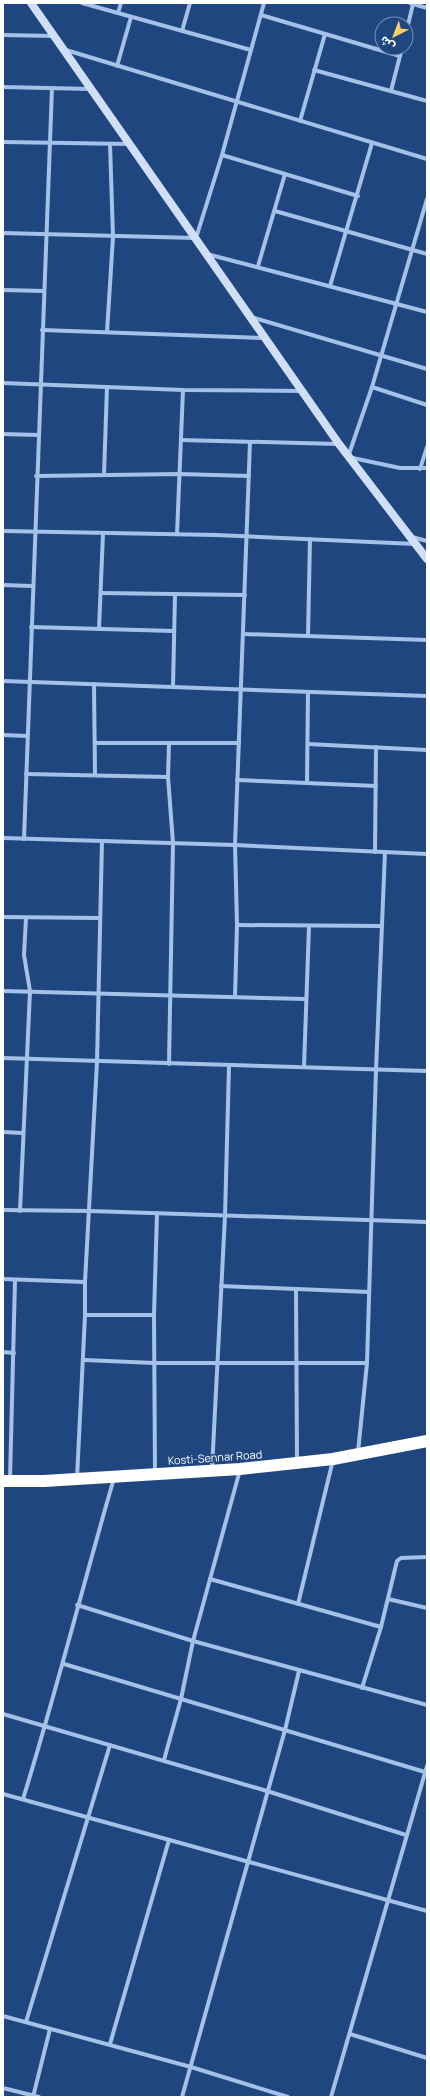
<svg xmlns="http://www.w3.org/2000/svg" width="430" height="2100" font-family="Manrope,'Noto Sans Arabic',sans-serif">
<rect width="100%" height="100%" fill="#204680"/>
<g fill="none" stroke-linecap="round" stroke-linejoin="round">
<!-- street -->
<g stroke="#a5c1e8" stroke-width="4">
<path d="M82,3L251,50"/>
<path d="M410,3L427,8"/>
<path d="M118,13L121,3"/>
<path d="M261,15L400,56"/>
<path d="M182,31L190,3"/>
<path d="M406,33L413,4"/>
<path d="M3,35L53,36"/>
<path d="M66,50L427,159"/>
<path d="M117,66L131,17"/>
<path d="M314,70L427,101"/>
<path d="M3,87L91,89"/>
<path d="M391,91L402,48"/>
<path d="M300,121L325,34"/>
<path d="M3,142L129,144"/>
<path d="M222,155L358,196"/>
<path d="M427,199L372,387L348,457L400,468H427"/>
<path d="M275,211L427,254"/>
<path d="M3,233L196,238L222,155L264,3"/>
<path d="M207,254L427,312"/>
<path d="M258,266L285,174"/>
<path d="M330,286L372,143"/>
<path d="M3,290L44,291"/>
<path d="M251,317L427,369"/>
<path d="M42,330L264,338"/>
<path d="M107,332L113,237L110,144"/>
<path d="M3,383L183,390L301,391"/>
<path d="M372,387L427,405"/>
<path d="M3,434L38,435"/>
<path d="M181,440L338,444"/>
<path d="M420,469L427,447"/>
<path d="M104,475L107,387"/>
<path d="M36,476L180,474L249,476"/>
<path d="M3,531L216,535L415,544"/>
<path d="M177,534L183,390"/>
<path d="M412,537L427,541"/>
<path d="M3,585L32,586"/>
<path d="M101,593L245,595"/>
<path d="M31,627L174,631"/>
<path d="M99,629L103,533"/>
<path d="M243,634L427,640"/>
<path d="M308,636L310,539"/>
<path d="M3,681L427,696"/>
<path d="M94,684L95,775"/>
<path d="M173,687L175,594"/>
<path d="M3,735L27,736"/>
<path d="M95,743H239"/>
<path d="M169,743L168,777L173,843L169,1064"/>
<path d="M308,744L427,750"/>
<path d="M26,774L168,777"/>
<path d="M237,780L376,786"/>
<path d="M307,783L308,692"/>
<path d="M3,838L235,845L427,854"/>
<path d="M24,839L52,88"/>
<path d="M375,852L376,747"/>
<path d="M3,917L100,918"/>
<path d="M237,925L381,926"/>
<path d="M3,991L306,999"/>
<path d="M235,997L237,925L235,845L250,442"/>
<path d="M3,1058L427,1071"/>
<path d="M304,1067L309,926"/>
<path d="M3,1132L22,1133"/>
<path d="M3,1210L90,1211L427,1222"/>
<path d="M20,1211L30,991L24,955L26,918"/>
<path d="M3,1279L85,1282"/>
<path d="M221,1286L369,1292"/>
<path d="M296,1289L297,1461"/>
<path d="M85,1315H154"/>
<path d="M3,1352L14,1353"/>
<path d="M84,1360L154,1363H367"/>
<path d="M358,1452L367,1363L376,1070L385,852"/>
<path d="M212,1469L225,1216L229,1066"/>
<path d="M155,1472L154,1315L157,1213"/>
<path d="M77,1478L85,1315V1282L97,1062L102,841"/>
<path d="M10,1480L15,1280"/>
<path d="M210,1579L381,1627L362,1688"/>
<path d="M388,1599L427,1608"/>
<path d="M298,1604L333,1460"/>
<path d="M77,1605L193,1641L427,1705"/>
<path d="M381,1627L397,1561L401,1558L427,1557"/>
<path d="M64,1664L425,1772"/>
<path d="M3,1714L267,1791L406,1835"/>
<path d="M164,1760L181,1699L193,1641L240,1470"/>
<path d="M3,1794L427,1911"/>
<path d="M23,1799C56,1693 83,1585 114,1478"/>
<path d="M3,2016L191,2067L288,2097"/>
<path d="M26,2022L110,1745"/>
<path d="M350,2034L427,2058"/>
<path d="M110,2044L169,1840"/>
<path d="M3,2088L39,2097"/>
<path d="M33,2097L50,2029"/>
<path d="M182,2097L285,1730L299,1671"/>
<path d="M331,2097L427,1766"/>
</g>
<!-- secondary -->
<path stroke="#d0dff6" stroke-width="8" d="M31,3L339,444L427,559"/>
<!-- highway -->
<path stroke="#fff" stroke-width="12" d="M3,1481H44L240,1469L333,1459L427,1441"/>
</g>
<g text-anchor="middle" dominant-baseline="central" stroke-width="3" stroke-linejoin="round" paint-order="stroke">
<!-- street labels -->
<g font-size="11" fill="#fff" stroke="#204680">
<text transform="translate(215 1457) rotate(-4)">Kosti-Sennar Road</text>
</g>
</g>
<!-- border -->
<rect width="430" height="2100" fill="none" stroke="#ffffff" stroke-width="8"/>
<!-- north arrow -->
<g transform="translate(394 36) rotate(222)"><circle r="19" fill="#204680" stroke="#7990b3"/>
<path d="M0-3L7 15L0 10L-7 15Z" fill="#f5d266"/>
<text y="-6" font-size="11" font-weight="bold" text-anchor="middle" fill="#ffffff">ش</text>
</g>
</svg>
